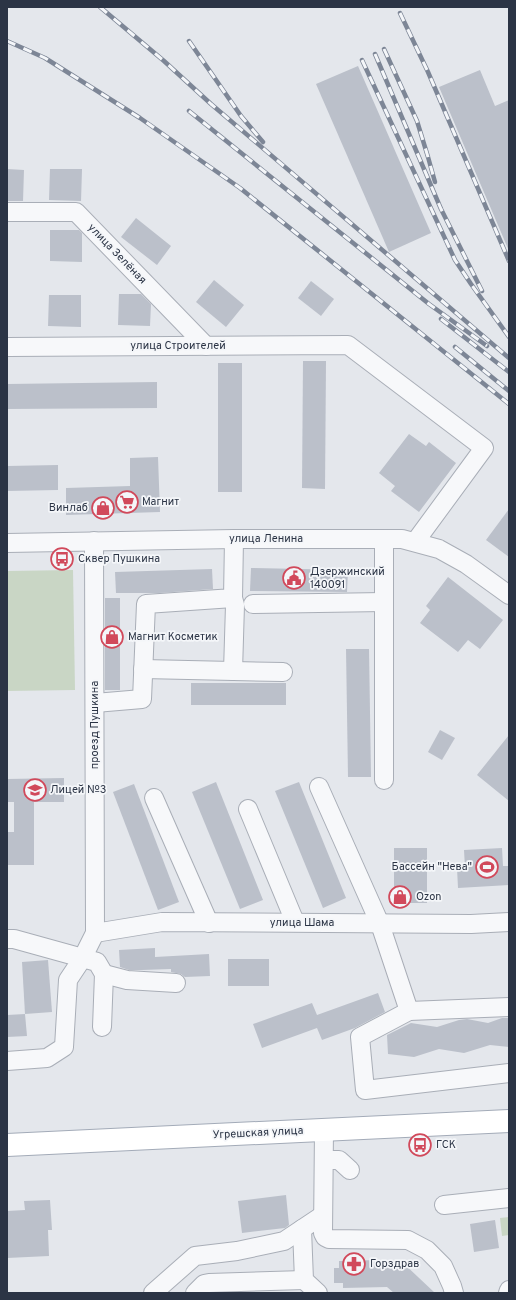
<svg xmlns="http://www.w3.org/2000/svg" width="516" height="1300" font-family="Overpass,sans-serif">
<rect width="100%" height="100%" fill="#e4e7ec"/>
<!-- green -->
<g fill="#c9d6c5">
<path d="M73,570L75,690L7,691V571Z"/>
<path d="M509,1217V1235L502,1236L500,1218Z"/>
</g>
<!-- building -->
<g fill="#bbc0ca">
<path d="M358,66L431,233L389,252L316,84Z"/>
<path d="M480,70L495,106L509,100V251L439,87Z"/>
<path d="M7,169L24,170L23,201H7Z"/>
<path d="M50,169H82L81,201L49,200Z"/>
<path d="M136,218L171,246L157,265L121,237Z"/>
<path d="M50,230H79L82,233V262L50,261Z"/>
<path d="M214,280L244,305L226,327L196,302Z"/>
<path d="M311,281L334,299L321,316L298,298Z"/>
<path d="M119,294H141L151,304L150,326L118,325Z"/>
<path d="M49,295H81V327L48,326Z"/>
<path d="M303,361H326L325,489L302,488Z"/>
<rect x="218" y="363" width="24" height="129"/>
<path d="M157,382V408L7,409V384Z"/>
<path d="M409,434L426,446L429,442L456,463L419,512L391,491L395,486L379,473Z"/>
<path d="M158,457L160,512L66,515V488L130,486V458Z"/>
<path d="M58,465V490L7,491V466Z"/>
<path d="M509,509V557L486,540Z"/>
<path d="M251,568L348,570L347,592L250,591Z"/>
<path d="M212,569L213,589L159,593H116L115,572Z"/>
<path d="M448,577L503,620L480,649L468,640L458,652L420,623L430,610L426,606Z"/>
<rect x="105" y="598" width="15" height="92"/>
<path d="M346,649H369L371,777H348Z"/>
<rect x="191" y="683" width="95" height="22"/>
<path d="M440,730L455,738L442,760L428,752Z"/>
<path d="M509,735V801L477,775Z"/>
<path d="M64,778V802H34V865H7V832H14V802H7V779Z"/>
<path d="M216,782L263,900L240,909L192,792Z"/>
<path d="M299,782L346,898L323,908L275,791Z"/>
<path d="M134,784L179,902L158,910L113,792Z"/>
<rect x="394" y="848" width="33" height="55"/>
<path d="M502,848L503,866H509V885L458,888L457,868H465L464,850Z"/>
<path d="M155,948V957L209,954L210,976L185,977L181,974L171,972V969L142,970H129L120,967L119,950Z"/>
<rect x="228" y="959" width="41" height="27"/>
<path d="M48,960L52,1012L25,1014L22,962Z"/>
<path d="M378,993L385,1012L355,1028L322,1040L317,1028L262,1048L253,1024L312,1003L317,1015Z"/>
<path d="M25,1014L27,1036L7,1037V1015Z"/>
<path d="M502,1018H509V1047L490,1045L464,1053L439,1049L414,1057L388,1054L387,1035L411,1023L437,1027L459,1020L467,1019L488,1023Z"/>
<path d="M286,1195L289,1225L285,1228L242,1233L238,1201Z"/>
<path d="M50,1200L52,1230H48L49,1256L7,1258V1211L25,1210L24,1201Z"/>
<path d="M495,1220L499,1248L474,1252L470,1224Z"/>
<path d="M378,1260V1262L401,1261L435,1293H394L387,1287L343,1288V1283H334V1268H339V1261Z"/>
</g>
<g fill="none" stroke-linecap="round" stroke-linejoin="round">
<!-- minor casing -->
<g stroke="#a9aeb7" stroke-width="20">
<g id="minor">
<path d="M7,212H76L206,346"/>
<path d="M7,347L348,345L484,448L415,542"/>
<path d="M7,543L234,539H402L439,549L466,564L509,595"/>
<path d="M253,604L384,602"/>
<path d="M143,669L283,672"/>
<path d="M233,671L235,605L233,598"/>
<path d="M95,703L142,699L146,604L233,598L234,539"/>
<path d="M384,780V539"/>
<path d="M319,787L380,924L409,1011L360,1037L365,1090L509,1073"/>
<path d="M154,798L209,923"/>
<path d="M248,809L295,922"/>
<path d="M95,933L162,922L471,924L509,922"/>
<path d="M7,939H14L97,962L104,974L102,1027"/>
<path d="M104,974L127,980L176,983"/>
<path d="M409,1011L509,1007"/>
<path d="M7,1061L47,1058L64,1047L68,980L82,959L95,933L94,541"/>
<path d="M324,1130L323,1233L325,1237L329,1239L408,1240L427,1250L443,1266L452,1286L454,1293"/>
<path d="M324,1160H339L350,1170"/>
<path d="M444,1205L509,1198"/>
<path d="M302,1229L304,1280L318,1293"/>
<path d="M153,1293L195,1256L237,1251L284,1241L323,1215"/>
<path d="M195,1293L204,1284L209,1283L304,1280"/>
<path d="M508,1293L509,1290"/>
</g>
</g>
<!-- major casing -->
<g stroke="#a3abb8" stroke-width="24">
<path id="major" d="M7,1145L509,1121"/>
</g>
<!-- minor -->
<use href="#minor" stroke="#f7f8fa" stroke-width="18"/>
<!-- major -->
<use href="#major" stroke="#fff" stroke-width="22"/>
<!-- rail casing -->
<g stroke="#7d8696" stroke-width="4.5">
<g id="rail">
<path d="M100,7L164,61L211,104L509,358"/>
<path d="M400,13L428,72L509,261"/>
<path d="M7,41L45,58L140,118L240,188L509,404"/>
<path d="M189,41L241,116L263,142"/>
<path d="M384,49L417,121L428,157L435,182"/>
<path d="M375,54L441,209L482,291"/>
<path d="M362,60L455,260L471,284L509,337"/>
<path d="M189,111L429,304L487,346"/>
<path d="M441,319L509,372"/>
<path d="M455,347L509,391"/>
</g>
</g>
<!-- rail -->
<use href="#rail" stroke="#f4f6f9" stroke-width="3" stroke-dasharray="9" stroke-linecap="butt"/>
</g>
<!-- icons -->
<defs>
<g id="supermarket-ring" transform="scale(1.15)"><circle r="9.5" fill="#f4f6f9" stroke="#d1495b" stroke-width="1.5"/><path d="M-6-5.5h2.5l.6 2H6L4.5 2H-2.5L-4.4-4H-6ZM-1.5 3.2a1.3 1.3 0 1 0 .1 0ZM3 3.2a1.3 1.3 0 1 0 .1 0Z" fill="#d1495b"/></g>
<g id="shop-ring" transform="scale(1.15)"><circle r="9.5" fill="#f4f6f9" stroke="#d1495b" stroke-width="1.5"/><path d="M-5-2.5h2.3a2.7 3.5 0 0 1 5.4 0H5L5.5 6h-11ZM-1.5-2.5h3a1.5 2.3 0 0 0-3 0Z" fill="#d1495b"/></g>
<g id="bus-ring" transform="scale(1.15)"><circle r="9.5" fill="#f4f6f9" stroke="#d1495b" stroke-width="1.5"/><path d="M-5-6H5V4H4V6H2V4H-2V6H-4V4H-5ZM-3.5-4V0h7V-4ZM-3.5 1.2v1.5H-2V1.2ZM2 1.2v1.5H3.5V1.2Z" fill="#d1495b"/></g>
<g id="civic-ring" transform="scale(1.15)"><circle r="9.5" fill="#f4f6f9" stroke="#d1495b" stroke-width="1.5"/><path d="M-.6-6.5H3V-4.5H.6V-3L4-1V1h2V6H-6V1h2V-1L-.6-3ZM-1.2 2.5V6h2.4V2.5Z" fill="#d1495b"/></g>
<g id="school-ring" transform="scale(1.15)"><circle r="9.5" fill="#f4f6f9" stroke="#d1495b" stroke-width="1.5"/><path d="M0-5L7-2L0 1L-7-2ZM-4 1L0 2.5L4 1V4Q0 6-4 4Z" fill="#d1495b"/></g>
<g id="stadium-ring" transform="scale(1.15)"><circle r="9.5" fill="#f4f6f9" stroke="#d1495b" stroke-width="1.5"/><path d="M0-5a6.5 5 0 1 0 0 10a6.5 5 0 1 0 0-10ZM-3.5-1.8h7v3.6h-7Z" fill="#d1495b"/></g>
<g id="pharmacy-ring" transform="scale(1.15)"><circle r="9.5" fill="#f4f6f9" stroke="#d1495b" stroke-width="1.5"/><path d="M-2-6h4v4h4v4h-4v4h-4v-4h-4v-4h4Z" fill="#d1495b"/></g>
</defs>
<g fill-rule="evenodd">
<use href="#supermarket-ring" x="127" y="502"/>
<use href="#shop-ring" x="103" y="508"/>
<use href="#bus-ring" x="62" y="559"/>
<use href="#civic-ring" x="294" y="578"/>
<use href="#shop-ring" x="112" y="637"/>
<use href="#school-ring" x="35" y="790"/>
<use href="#stadium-ring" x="487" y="867"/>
<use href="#shop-ring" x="400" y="897"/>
<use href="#bus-ring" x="420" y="1145"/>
<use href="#pharmacy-ring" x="354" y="1264"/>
</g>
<g text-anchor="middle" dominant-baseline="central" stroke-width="3.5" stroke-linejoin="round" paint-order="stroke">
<!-- street labels -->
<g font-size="11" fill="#2b3445" stroke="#f4f6f9">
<text transform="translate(117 254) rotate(46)">улица Зелёная</text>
<text x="178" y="346">улица Строителей</text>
<text x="266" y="539">улица Ленина</text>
<text transform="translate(95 725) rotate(-90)">проезд Пушкина</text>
<text x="302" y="923">улица Шама</text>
<text transform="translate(258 1133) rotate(-3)">Угрешская улица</text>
</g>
<!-- poi labels -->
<g font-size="11" fill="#2b3445" stroke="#f4f6f9" text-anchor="start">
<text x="142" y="502">Магнит</text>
<text x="88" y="508" text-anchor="end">Винлаб</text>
<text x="78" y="559">Сквер Пушкина</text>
<text x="310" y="572">Дзержинский<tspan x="310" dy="13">140091</tspan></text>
<text x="128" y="637">Магнит Косметик</text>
<text x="50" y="790">Лицей №3</text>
<text x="472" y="867" text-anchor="end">Бассейн "Нева"</text>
<text x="416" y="897">Ozon</text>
<text x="436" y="1145">ГСК</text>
<text x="370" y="1264">Горздрав</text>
</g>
</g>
<!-- border -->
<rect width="516" height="1300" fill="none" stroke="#2b3445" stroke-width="16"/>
</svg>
